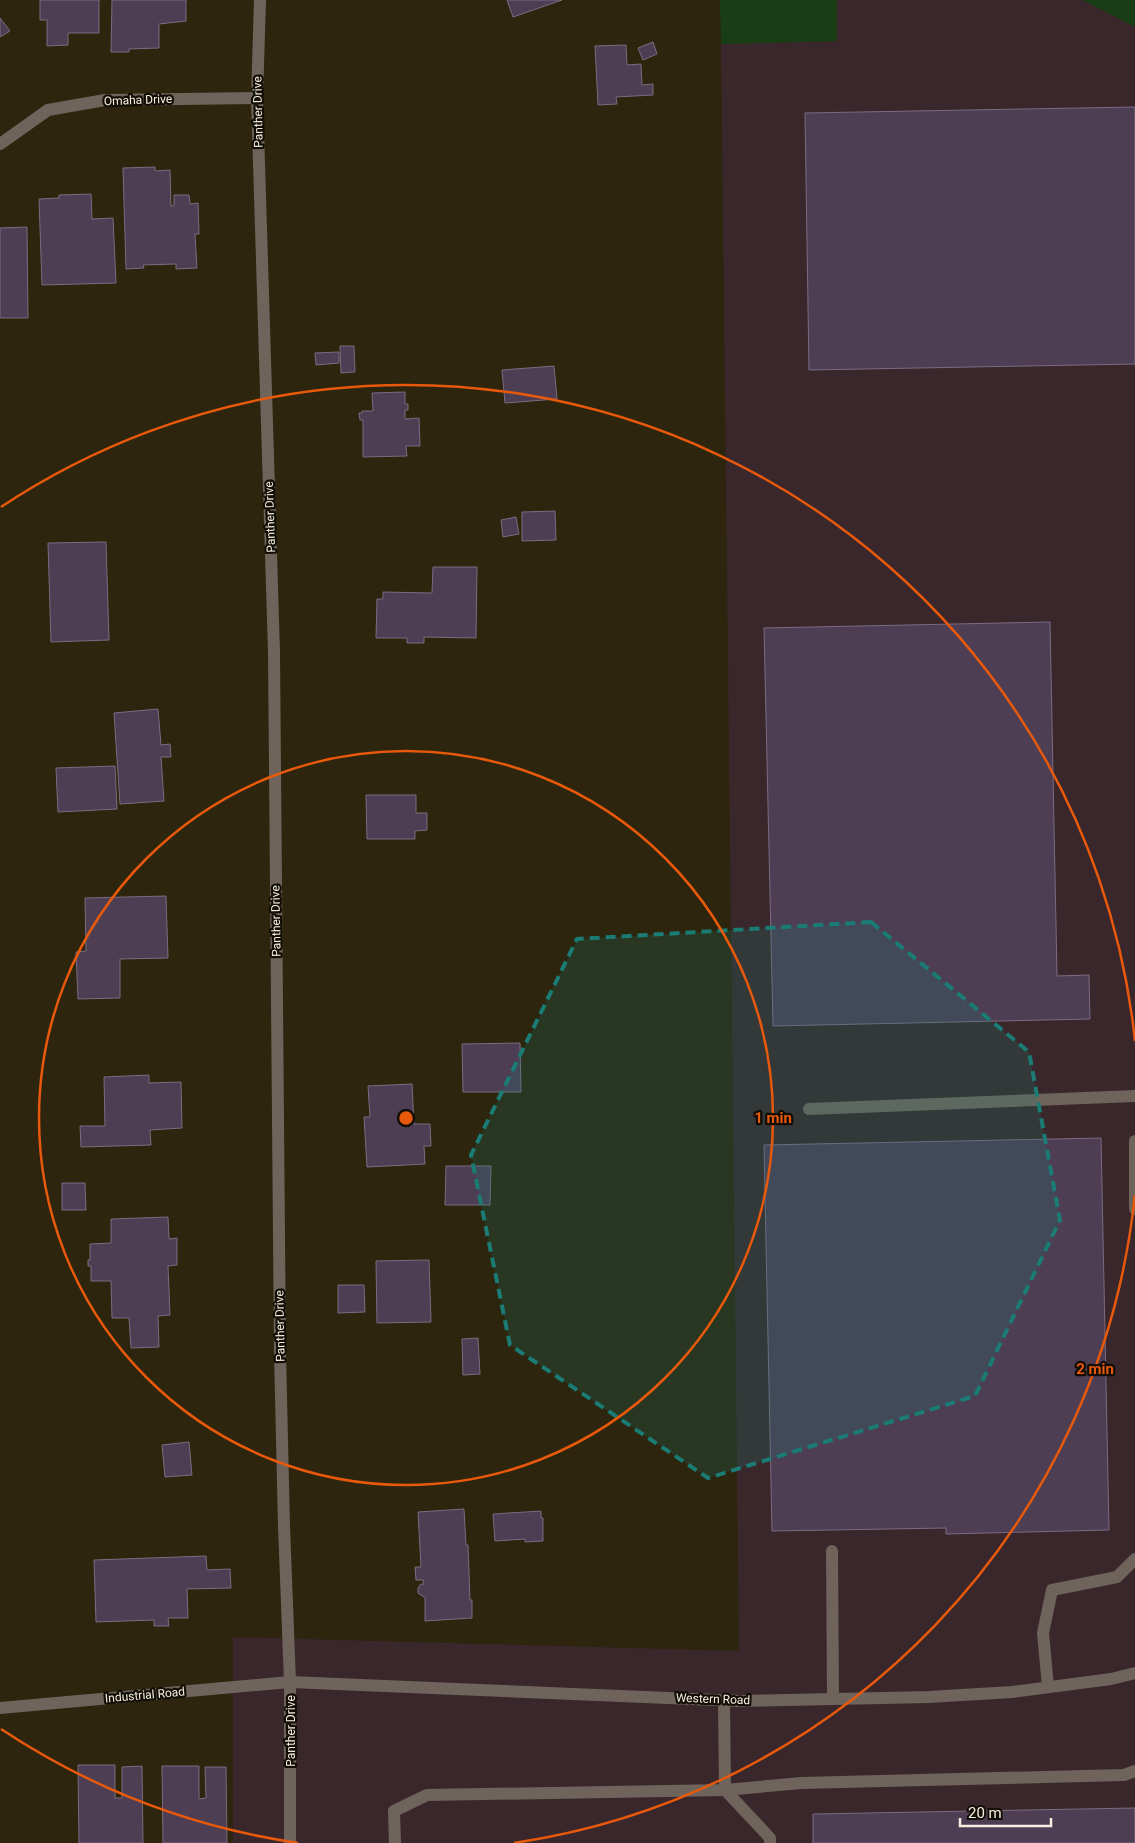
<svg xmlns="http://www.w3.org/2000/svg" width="1135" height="1843" font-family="Roboto,sans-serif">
<rect width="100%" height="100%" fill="#2d250d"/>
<!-- industrial -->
<path fill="#3a272b" d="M837,0H1083L1135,27V1843H233V1637L739,1651L721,44L837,41Z"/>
<!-- green -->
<g fill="#193e16">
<path d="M720,0H837V41L721,44Z"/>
<path d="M1083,0H1135V27Z"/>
</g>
<!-- building -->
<g fill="#4d3e53" stroke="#7c6c82">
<path d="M40,0H99V33H68V45L47,46V20H40Z"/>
<path d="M112,0H186V21L159,24V48L129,49V52H111Z"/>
<path d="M507,0H562L513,17Z"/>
<path d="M0,18L10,31L0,37Z"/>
<path d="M653,42L657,54L643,60L638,48Z"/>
<path d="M626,45L627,65L641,64L642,85L653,84V95L616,97L617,104L598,105L595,46Z"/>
<path d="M1135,107V364L809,370L805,113Z"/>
<path d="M155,167V171L170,170L171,206H174V195H189L190,204L198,203L199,234H195L197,268L176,269V264L143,265L144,268L126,269L123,168Z"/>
<path d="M91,194L92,219L113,218L116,283L42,285L39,199L59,198V195Z"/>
<path d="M27,227L28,318H0V228Z"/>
<path d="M340,346H354L355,372L341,373Z"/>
<path d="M339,352V363L316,365L315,353Z"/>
<path d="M554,366L557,399L505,403L502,370Z"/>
<path d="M405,392V404H408V410H405V419L419,418L420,446H406L407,456L363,457V420H360L359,413H362V411H373L372,393Z"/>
<path d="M555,511L556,540L522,541V512Z"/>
<path d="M516,517L519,534L503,537L501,520Z"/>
<path d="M106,542L109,640L51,642L48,543Z"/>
<path d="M433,567H477L476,638L424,637V643H407V638H376L377,599H383V592L432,593Z"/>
<path d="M1050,622L1057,976L1089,975L1090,1019L773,1026L764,628Z"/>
<path d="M158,709L161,745L170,744L171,757H161L164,801L120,804L114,713Z"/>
<path d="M115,766L117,809L58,812L56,768Z"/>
<path d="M366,795H416V813H427V830L415,831V839H367Z"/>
<path d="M166,896L168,958L120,959V998L78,999L76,952L86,951L85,898Z"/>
<path d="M520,1043L521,1092H463L462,1044Z"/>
<path d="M149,1075V1083L181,1082L182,1128L150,1130L151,1145L81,1147L80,1126H105L104,1077Z"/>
<path d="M412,1084L414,1124H430L431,1146H424L425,1164L367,1167L364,1117H370L368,1086Z"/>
<path d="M1101,1138L1109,1530L946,1534V1528L772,1531L764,1145Z"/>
<path d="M446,1166H491L490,1205H445Z"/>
<path d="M62,1183H85L86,1210H62Z"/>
<path d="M168,1217L169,1239L177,1238V1265L168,1266L170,1315L158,1316L159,1347L131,1348L129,1318H112L111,1281H91V1266H88V1260H90V1244L111,1243V1219Z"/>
<path d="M429,1260L431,1322L377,1323L376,1261Z"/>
<path d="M338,1285H364L365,1312L338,1313Z"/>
<path d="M478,1338L480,1374L463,1375L462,1339Z"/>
<path d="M189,1442L192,1475L165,1477L162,1445Z"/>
<path d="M464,1509L466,1545H468L470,1600H472V1618L425,1621V1598L418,1593V1588L421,1584H424L423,1580H416L415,1567H421L418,1512Z"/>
<path d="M541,1511V1518H543V1541L525,1542V1539L495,1541L493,1514Z"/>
<path d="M206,1556L207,1570L230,1569L231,1588L187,1589L188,1618H168L169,1626H154V1620L96,1622L94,1560Z"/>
<path d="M78,1765H115V1798H122V1767L142,1766L143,1843H79Z"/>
<path d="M162,1766H199V1799L206,1798L205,1767H226L227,1843H163Z"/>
<path d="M1135,1808V1843H813V1814Z"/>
</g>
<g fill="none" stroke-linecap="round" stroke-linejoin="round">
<!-- lane -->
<g stroke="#6e645c" stroke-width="12">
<path d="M809,1109L1135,1096"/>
<path d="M1135,1141V1209"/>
<path d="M832,1551L833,1699"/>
<path d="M1048,1687L1043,1633L1052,1590L1117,1577L1135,1559"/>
<path d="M725,1790L801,1783L1124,1775L1135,1771"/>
<path d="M725,1790L770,1838V1843"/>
<path d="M395,1843L394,1811L427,1795L725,1790L724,1700"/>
</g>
<!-- street -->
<g stroke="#6e645c" stroke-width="12">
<path d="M260,0L257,98L274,652L280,1353L284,1526L290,1682V1843"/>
<path d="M0,144L48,110L105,100L257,98"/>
<path d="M0,1708L290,1682L739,1701L929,1697L1012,1692L1111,1679L1135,1673"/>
</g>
</g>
<!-- marked area -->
<path fill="#1a7c74" fill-opacity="0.2" stroke="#1a7c74" stroke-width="4" stroke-dasharray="10 6" stroke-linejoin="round" d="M871,922L1029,1052L1060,1220L975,1396L708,1478L510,1345L471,1155L577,939Z"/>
<!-- distance rings -->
<g fill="none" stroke="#e8590c" stroke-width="2.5">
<circle cx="406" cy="1118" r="367"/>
<path d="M1135 1195A733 733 0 0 1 514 1843M298 1843A733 733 0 0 1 1 1729M1 507A733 733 0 0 1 1135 1041"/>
</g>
<g text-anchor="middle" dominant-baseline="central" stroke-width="4.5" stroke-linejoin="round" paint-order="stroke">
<!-- street labels -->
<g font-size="12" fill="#f5efe1" stroke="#120e05">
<text transform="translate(138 100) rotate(-2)">Omaha Drive</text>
<text transform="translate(258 112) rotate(-91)">Panther Drive</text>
<text transform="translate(270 517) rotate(-92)">Panther Drive</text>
<text transform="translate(276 921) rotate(-91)">Panther Drive</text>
<text transform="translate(280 1326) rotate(-91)">Panther Drive</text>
<text transform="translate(145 1695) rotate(-5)">Industrial Road</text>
<text transform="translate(713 1699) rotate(2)">Western Road</text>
<text transform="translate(291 1731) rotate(-90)">Panther Drive</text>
</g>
</g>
<circle cx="406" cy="1118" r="8" fill="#e8590c" stroke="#120e05" stroke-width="2.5"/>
<g font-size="15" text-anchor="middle" font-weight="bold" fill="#e8590c" stroke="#120e05" stroke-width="4.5" stroke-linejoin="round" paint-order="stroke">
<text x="773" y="1123">1 min</text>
<text x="1095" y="1374">2 min</text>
</g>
<!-- scale -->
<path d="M960 1818v8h91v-8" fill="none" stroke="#f5efe1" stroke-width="2.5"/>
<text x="968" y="1818" font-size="15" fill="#f5efe1" stroke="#120e05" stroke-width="4" paint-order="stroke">20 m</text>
</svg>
